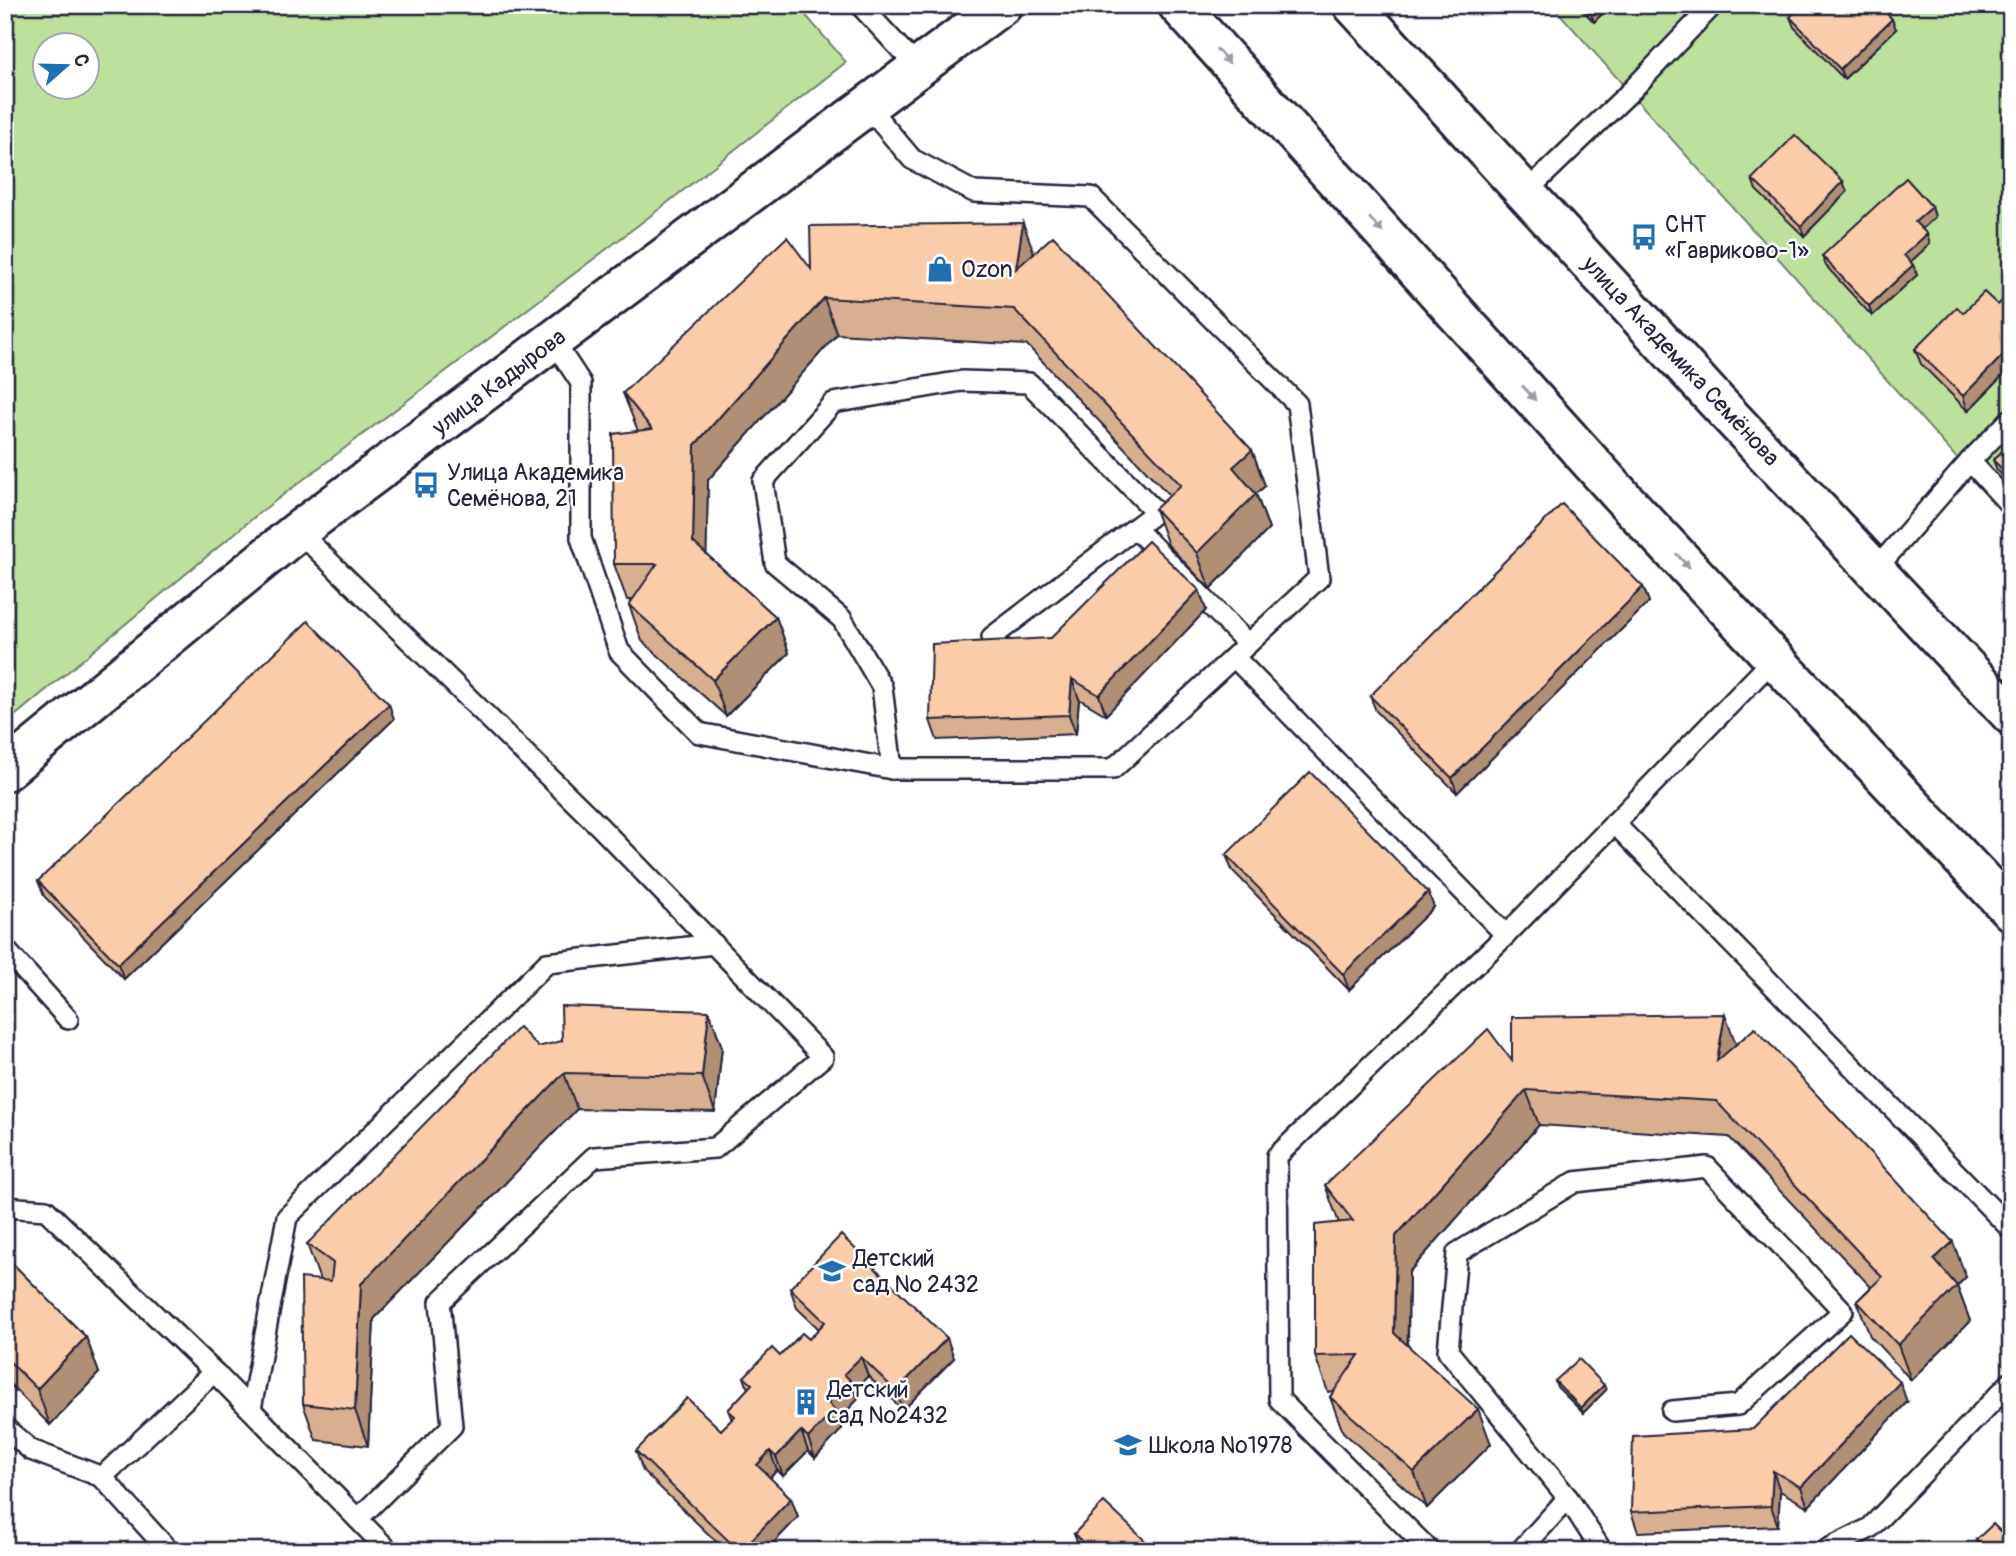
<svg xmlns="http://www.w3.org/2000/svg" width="2016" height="1556" font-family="Pangolin,sans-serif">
<rect width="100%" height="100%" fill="#fff"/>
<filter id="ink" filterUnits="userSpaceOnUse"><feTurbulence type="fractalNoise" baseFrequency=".0143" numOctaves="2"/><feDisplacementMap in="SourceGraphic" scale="14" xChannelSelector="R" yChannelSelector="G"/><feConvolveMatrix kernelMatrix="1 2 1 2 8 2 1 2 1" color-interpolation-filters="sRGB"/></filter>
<g filter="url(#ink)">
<!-- green -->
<g fill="#bde19c" stroke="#70826c" stroke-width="2" fill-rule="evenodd">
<path d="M5,5H797L846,62L662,207L258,514L5,724ZM46,46H88V88H46Z"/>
<path d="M1552,5H2011V519Z"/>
</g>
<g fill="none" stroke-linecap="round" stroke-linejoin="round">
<!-- lane casing -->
<g stroke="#22223b" stroke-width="24">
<g id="lane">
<path d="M860,5L919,69"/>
<path d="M1525,193L1632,90L1713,5"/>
<path d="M554,342L581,383V538L619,651L699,733L892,769H1113L1319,578L1297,404L1091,197L974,192L912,159L868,107"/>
<path d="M2011,419L1970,461L2011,506"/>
<path d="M1135,528L1248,644"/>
<path d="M298,531L600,827L823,1057L715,1148L594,1157L440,1302L452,1426L358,1519"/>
<path d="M1875,570L1970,461"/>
<path d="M1234,657L1506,935"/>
<path d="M892,769L882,687L842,619L775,563L763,481L833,403L962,381L1029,383L1156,512L992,637"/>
<path d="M1614,823L2011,1229"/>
<path d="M5,949L68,1019"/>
<path d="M5,1207L46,1210L214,1372"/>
<path d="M251,1409L287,1217L547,963L714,944"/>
<path d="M5,1428L31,1450L102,1477"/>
<path d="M1568,1498L1602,1551"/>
<path d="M169,1551L102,1477L214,1372L389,1551"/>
<path d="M1430,1551L1279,1399L1277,1156L1506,935L1775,658"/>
<path d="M1520,1551L1568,1498L1448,1351L1457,1253L1575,1182L1707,1167L1843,1311L1738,1405L1672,1411"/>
<path d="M1824,1551L1870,1528L2011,1382"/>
</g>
</g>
<!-- street casing -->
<g stroke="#22223b" stroke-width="44">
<g id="street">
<path d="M1178,5L1624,499L2011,911"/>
<path d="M5,771L298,531L1002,5"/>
</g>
</g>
<!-- secondary casing -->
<g stroke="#22223b" stroke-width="44">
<path id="secondary" d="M1353,5L1717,402L2011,715"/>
</g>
<!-- lane -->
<use href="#lane" stroke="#fff" stroke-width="19"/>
<!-- street -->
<use href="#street" stroke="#fff" stroke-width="38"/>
<!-- secondary -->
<use href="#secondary" stroke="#fff" stroke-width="38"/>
</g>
<!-- wall -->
<g fill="#d7af91" stroke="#22223b" stroke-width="2">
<path d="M1578,5H1611L1594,22Z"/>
<path d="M1790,17L1896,29L1844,79L1794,27Z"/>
<path d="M1752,179L1847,192L1804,236L1756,190Z"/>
<path d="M1932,207L1935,217L1922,229L1930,244L1910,262L1913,265L1917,275L1872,316L1826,266L1822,256Z"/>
<path d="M1034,253L1252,450L1265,486L1256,494L1269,529L1210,589L1168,545L1155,509L1170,496L1027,345L837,334L708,480L706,554L776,617L789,653L726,716L642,641L629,605L633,600H627L614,564L638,431L623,393L811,269Z"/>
<path d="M2011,292V367L1968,411L1921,364L1915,349L1963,313L1998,305Z"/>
<path d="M2011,443V484L1997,470L1993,460Z"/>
<path d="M1643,587L1649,602L1457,793L1376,711L1370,696Z"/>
<path d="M1199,590L1206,610L1106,715L1079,699L1076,734L937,740L930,720L1051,638Z"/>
<path d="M394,719L124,979L44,896L38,881Z"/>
<path d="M1226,855L1434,907L1349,990L1232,870Z"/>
<path d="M709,1011L722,1047L715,1112L577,1109L374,1319L368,1446L316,1440L303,1404L320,1280L307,1244L538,1047Z"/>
<path d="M1736,1044L1966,1277L1957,1286L1970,1321L1911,1380L1870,1336L1857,1301L1871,1287L1729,1137L1539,1125L1409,1272L1408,1346L1491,1444L1427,1508L1343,1432L1330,1397L1334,1391L1328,1392L1315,1356L1339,1223L1325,1185L1512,1061Z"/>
<path d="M5,1256L86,1337L99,1373L50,1425L5,1379Z"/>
<path d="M790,1288L954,1358L903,1410L868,1376L854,1390L858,1399L839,1419L842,1429L815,1458L808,1451L783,1476L777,1470L770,1478L791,1498L798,1517L766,1551H726L643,1471L636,1451L721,1430L732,1420L728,1410L748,1389L744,1377L809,1339L819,1329L797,1308Z"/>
<path d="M1555,1381L1606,1390L1583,1413L1557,1387Z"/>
<path d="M1907,1402L1808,1507L1780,1491L1778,1526L1638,1532L1631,1512L1753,1429Z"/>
<path d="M1074,1534L1156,1551H1082L1080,1549Z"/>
<path d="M1976,1540L2011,1551H1983L1978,1546Z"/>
</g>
<!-- shaded-wall -->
<g fill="#af8f76" stroke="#22223b" stroke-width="2">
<path d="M1597,5H1611L1594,22L1590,11Z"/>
<path d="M1892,19L1896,29L1844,79L1840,69Z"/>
<path d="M1843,181L1847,192L1804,236L1801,226Z"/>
<path d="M1932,207L1935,217L1919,232L1915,222Z"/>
<path d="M1023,223L1036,258L1016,269Z"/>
<path d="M1927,234L1930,244L1907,265L1904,255Z"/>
<path d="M1913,265L1917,275L1872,316L1869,306Z"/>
<path d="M824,298L837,334L708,480L706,577L693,542L695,445Z"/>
<path d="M2011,347V367L1968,411L1963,396Z"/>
<path d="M1252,450L1265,486L1256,494L1269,529L1210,589L1197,553L1233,467Z"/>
<path d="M1643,587L1649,602L1457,793L1452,778Z"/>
<path d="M1199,590L1206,610L1106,715L1099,695Z"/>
<path d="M776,617L789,653L726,716L713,680Z"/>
<path d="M1072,679L1079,699L1076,734L1069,715Z"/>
<path d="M389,704L394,719L124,979L118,964Z"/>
<path d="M1428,892L1434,907L1349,990L1343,974Z"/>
<path d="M709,1011L722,1047L715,1112L702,1076Z"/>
<path d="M1725,1014L1738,1050L1717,1061Z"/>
<path d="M564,1073L577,1109L374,1319L368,1446L355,1410L361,1284Z"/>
<path d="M1526,1090L1539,1125L1409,1272L1407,1369L1394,1333L1396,1236Z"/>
<path d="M1953,1242L1966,1277L1957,1286L1970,1321L1911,1380L1898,1345L1934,1259Z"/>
<path d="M86,1337L99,1373L50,1425L37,1389Z"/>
<path d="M947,1338L954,1358L903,1410L896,1391Z"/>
<path d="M861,1357L868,1376L854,1390L858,1399L839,1419L842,1429L815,1458L808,1438L844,1374Z"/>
<path d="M1900,1382L1907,1402L1808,1507L1801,1487Z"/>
<path d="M1604,1385L1606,1390L1583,1413L1581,1408Z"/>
<path d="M1478,1409L1491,1444L1427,1508L1414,1472Z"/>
<path d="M801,1431L808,1451L783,1476L776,1457Z"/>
<path d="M770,1451L777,1470L764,1484L757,1465Z"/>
<path d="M1773,1471L1780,1491L1778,1526L1771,1506Z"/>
<path d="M791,1498L798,1517L766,1551H741Z"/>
</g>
<!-- building -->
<g fill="#facca9" stroke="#22223b" stroke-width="2">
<path d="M1584,5H1597L1590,11Z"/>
<path d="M1802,5H1879L1892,19L1840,69L1790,17Z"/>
<path d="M1795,135L1843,181L1801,226L1752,179Z"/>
<path d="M1906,178L1932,207L1915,222L1927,234L1904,255L1913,265L1869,306L1822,256Z"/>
<path d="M1023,223L1016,269L1053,236L1252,450L1233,467L1256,494L1197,553L1155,509L1181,485L1014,309L824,298L695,445L693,542L776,617L713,680L629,605L657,564H614L613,434L652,429L623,393L787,237L811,269L810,226Z"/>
<path d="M1984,292L1998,305L2011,292V347L1963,396L1915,349L1957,307L1963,313Z"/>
<path d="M2011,443V478L1993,460Z"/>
<path d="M1562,504L1643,587L1452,778L1370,696Z"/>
<path d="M1148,541L1199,590L1099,695L1072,679L1069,715L930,720L932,644L1051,638Z"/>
<path d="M308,621L389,704L118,964L38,881Z"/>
<path d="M1310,772L1428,892L1343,974L1226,855Z"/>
<path d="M561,1006L709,1011L702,1076L564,1073L361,1284L355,1410L303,1404L301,1278L331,1281L333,1263L307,1244L519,1027L538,1047L562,1041Z"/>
<path d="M1725,1014L1717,1061L1755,1028L1953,1242L1934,1259L1957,1286L1898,1345L1857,1301L1882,1277L1716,1101L1526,1090L1396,1236L1394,1333L1478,1409L1414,1472L1330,1397L1359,1355L1315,1356V1225L1353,1221L1325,1185L1488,1029L1512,1061V1017Z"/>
<path d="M841,1235L947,1338L896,1391L861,1357L844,1374L850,1380L828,1403L835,1410L808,1438L801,1431L776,1457L770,1451L757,1465L791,1498L741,1551H739L636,1451L687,1398L721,1430L735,1416L728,1410L752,1384L744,1377L772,1348L780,1356L802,1333L809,1339L825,1322L790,1288Z"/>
<path d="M5,1256L86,1337L37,1389L5,1357Z"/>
<path d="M1849,1333L1900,1382L1801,1487L1773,1471L1771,1506L1631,1512L1633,1436L1753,1429Z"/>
<path d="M1579,1359L1604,1385L1581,1408L1555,1381Z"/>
<path d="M1104,1502L1156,1551H1093L1074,1534Z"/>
<path d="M1993,1524L2011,1542V1550L2010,1551H1986L1976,1540Z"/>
<path d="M1034,1541L1044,1551H1025Z"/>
</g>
<!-- one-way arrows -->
<defs><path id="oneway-solid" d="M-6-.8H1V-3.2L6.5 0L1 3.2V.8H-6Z" transform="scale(1.75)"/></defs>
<g fill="#9c9ca7">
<use href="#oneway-solid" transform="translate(1223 56) rotate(48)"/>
<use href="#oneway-solid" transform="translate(1376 225) rotate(48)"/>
<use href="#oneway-solid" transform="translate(1529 393) rotate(48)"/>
<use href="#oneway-solid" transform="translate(1683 561) rotate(47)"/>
</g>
</g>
<!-- icons -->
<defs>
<g id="bus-bare" transform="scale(2.1)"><path d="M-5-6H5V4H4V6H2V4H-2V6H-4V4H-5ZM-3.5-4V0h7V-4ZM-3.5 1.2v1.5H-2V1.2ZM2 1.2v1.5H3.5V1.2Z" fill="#1f6fb2" stroke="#fff" stroke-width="2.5" paint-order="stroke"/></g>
<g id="shop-bare" transform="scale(2.1)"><path d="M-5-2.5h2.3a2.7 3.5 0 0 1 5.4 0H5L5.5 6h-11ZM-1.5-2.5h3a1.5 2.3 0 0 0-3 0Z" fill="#1f6fb2" stroke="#fff" stroke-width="2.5" paint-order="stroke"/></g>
<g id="school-bare" transform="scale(2.1)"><path d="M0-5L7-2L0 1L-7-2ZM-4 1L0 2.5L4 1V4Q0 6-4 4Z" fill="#1f6fb2" stroke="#fff" stroke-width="2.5" paint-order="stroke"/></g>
<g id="building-bare" transform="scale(2.1)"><path d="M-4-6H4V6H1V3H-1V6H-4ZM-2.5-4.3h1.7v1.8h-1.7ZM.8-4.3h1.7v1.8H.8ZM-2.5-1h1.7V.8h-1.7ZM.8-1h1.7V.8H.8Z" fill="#1f6fb2" stroke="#fff" stroke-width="2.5" paint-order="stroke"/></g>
</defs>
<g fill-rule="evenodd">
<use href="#bus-bare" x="1644" y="237"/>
<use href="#shop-bare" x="940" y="269"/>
<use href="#bus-bare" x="426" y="485"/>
<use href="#school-bare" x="832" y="1271"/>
<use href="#building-bare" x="806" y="1402"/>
<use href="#school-bare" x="1128" y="1445"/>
</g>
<g text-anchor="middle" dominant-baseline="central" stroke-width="5" stroke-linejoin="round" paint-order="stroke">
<!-- poi labels -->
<g font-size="23" fill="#22223b" stroke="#fff" text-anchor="start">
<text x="1665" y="224">СНТ<tspan x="1665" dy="26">«Гавриково-1»</tspan></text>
<text x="961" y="269">Ozon</text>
<text x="447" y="472">Улица Академика<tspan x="447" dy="26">Семёнова, 21</tspan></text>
<text x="853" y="1258">Детский<tspan x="853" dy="26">сад № 2432</tspan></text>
<text x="827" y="1389">Детский<tspan x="827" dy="26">сад №2432</tspan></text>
<text x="1149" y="1445">Школа №1978</text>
</g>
<!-- street labels -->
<g font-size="23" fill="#22223b" stroke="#fff">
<text transform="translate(1681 361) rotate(47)">улица Академика Семёнова</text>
<text transform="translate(499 382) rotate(-37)">улица Кадырова</text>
</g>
</g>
<!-- margin -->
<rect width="2016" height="1556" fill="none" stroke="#fff" stroke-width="28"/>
<rect x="14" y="14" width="1988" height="1528" fill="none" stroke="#22223b" stroke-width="2.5" filter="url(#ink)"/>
<!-- north arrow -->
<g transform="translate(66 66) rotate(70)"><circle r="33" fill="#ffffff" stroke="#a7a7b1" stroke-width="2"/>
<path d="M0-5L12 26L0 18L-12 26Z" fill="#1f6fb2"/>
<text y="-10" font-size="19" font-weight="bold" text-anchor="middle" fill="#22223b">С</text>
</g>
</svg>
